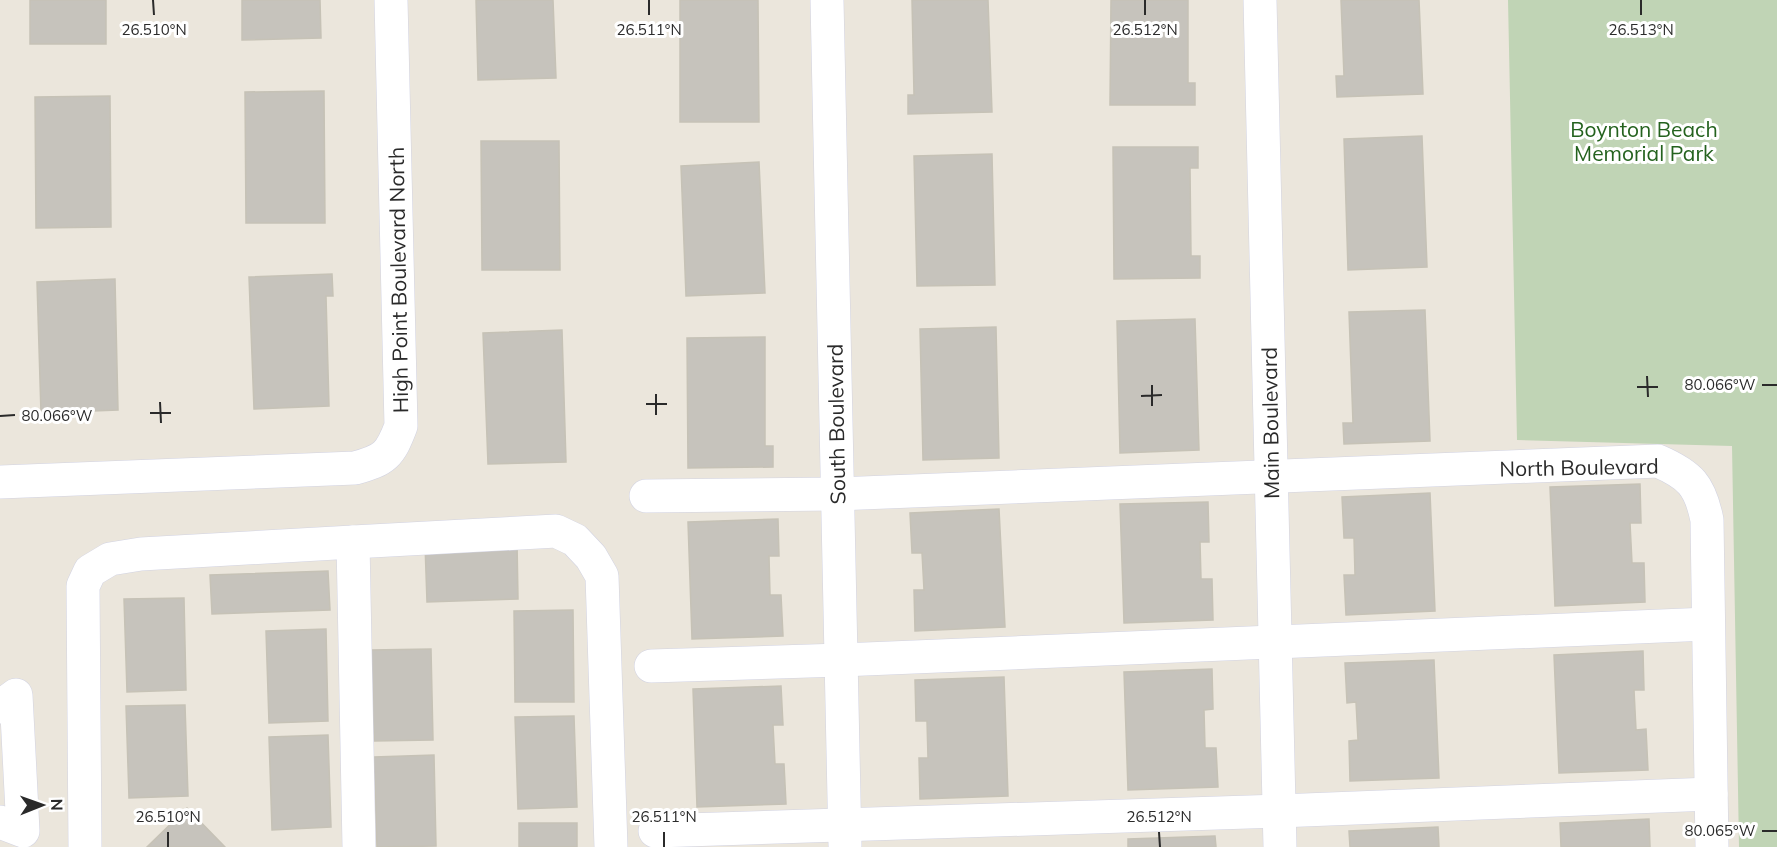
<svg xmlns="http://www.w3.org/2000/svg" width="1777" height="847" font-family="Mulish,sans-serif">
<rect width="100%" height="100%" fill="#ebe6dc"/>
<!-- cemetery -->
<path fill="#c0d4b5" d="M1508,0H1777V847H1739L1732,446L1517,440Z"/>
<!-- building -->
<g fill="#c6c3bc" stroke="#c6c2b6" stroke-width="1.5">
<rect x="30" y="0" width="76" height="44"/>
<path d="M242,0H320L321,38L242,40Z"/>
<path d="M476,0H553L556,78L478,80Z"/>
<path d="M680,0H758L759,122H680Z"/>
<path d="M912,0H988L992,112L908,114V95H914Z"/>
<path d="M1111,0H1188V83H1195V105H1110Z"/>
<path d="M1341,0H1419L1423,94L1337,97L1336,76H1344Z"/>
<path d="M324,91L325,223H246L245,92Z"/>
<path d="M110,96L111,227L36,228L35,97Z"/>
<path d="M1422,136L1427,267L1348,270L1344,139Z"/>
<path d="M481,141H559L560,270H482Z"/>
<path d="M1113,147H1198V168H1190L1191,256H1200V278L1114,279Z"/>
<path d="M992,154L995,285L917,286L914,156Z"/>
<path d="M759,162L765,293L686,296L681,166Z"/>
<path d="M332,274L333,296H326L329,406L254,409L249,277Z"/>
<path d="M115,279L118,410L41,413L37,282Z"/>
<path d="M1425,310L1430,441L1344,444L1343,423H1353L1349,312Z"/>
<path d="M1195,319L1199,450L1120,453L1117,321Z"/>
<path d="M996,327L999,458L923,460L920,329Z"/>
<path d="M562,330L566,462L488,464L483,333Z"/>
<path d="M765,337V446H773V467L688,468L687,338Z"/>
<path d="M1640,484L1641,523H1630L1632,563H1644L1645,602L1555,606L1550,487Z"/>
<path d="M1430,493L1435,611L1346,615L1344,575H1355L1354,538H1344L1342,497Z"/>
<path d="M1208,502L1209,542H1200L1201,579H1212L1213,620L1124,623L1120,504Z"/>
<path d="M999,509L1005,627L915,631L914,590H924L922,553H912L910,513Z"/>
<path d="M778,519L779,556H769L770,595H781L783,636L692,639L688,522Z"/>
<path d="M517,541L518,599L427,602L425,544Z"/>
<path d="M328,571L330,610L212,614L210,575Z"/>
<path d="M184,598L186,690L127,692L124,599Z"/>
<path d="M573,610L574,702H515L514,611Z"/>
<path d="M326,629L328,721L269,723L266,631Z"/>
<path d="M431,649L433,740L374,741L371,650Z"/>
<path d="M1643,651L1644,690H1634L1636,730L1646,729L1648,770L1559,773L1554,655Z"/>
<path d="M1434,660L1439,778L1350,781L1349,741L1358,740L1356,702L1347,703L1345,663Z"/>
<path d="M1212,669L1213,709L1204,710L1205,748H1216L1218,787L1128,790L1124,672Z"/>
<path d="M1004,677L1008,796L920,799L919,758H928L927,721H916L915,680Z"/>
<path d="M781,686L783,725H773L775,764H784L786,804L697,807L693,689Z"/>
<path d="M185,705L188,796L129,798L126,706Z"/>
<path d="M574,716L577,807L518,809L515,717Z"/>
<path d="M328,735L331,827L272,830L269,737Z"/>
<path d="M434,755L436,846L377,847L374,757Z"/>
<path d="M187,808L225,847H147Z"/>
<path d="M1649,819L1650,847H1561L1560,823Z"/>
<rect x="519" y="823" width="58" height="24"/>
<path d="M1438,827L1439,847H1350L1349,831Z"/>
<path d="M1215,836L1216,847H1128V839Z"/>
</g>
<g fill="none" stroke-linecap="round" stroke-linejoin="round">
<!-- minor casing -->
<g stroke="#d2d3e2" stroke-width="34">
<g id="minor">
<path d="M827,0L845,845"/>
<path d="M1260,0L1280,847"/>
<path d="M0,482L355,468C385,460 390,455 401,426L391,0"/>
<path d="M646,496L837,494L1658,461C1690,475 1700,485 1707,520L1712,847"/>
<path d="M353,542L556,531L575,540L591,557L602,576L611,847"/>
<path d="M651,666L841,660L1708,624"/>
<path d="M0,707L16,695L23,831L0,822"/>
<path d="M655,831L1279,811L1711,794"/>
<path d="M85,847L83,586L90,571L110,559L141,554L353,542L359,847"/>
</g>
</g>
<!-- minor -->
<use href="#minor" stroke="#fff" stroke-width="33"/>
</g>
<!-- ticks -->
<path fill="none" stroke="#2a2a2a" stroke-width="2" d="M153,0L154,15M649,0V15M1145,0V15M1641,0V15M1647,376L1648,397M1152,385V406M1762,385H1777M1637,387H1658M656,394V415M1141,396L1162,395M160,402L161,423M646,404H667M150,413H171M0,416L15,415M1762,831H1777M168,832V847M664,832V847M1159,832L1160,847"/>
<g text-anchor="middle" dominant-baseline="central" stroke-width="6" stroke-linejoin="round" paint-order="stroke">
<!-- park labels -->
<g font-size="21" fill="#24621e" stroke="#fff">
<text x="1644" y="129">Boynton Beach<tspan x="1644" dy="24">Memorial Park</tspan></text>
</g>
<!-- street labels -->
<g font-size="21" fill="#2a2a2a" stroke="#fff">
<text transform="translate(398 280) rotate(-91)">High Point Boulevard North</text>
<text transform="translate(1270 423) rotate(-91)">Main Boulevard</text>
<text transform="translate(836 424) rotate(-91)">South Boulevard</text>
<text transform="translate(1579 467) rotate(-1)">North Boulevard</text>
</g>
</g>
<g font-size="15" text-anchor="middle" fill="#2a2a2a" stroke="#fff" stroke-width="6" stroke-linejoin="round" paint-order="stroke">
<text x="154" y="35">26.510°N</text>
<text x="649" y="35">26.511°N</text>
<text x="1145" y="35">26.512°N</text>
<text x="1641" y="35">26.513°N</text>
<text x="1720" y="390">80.066°W</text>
<text x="57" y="421">80.066°W</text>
<text x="168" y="822">26.510°N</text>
<text x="664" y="822">26.511°N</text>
<text x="1159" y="822">26.512°N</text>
<text x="1720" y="836">80.065°W</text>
</g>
<!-- north arrow -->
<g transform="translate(42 805) rotate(89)" stroke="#ffffff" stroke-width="4.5" paint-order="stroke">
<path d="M0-4.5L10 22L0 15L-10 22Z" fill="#2a2a2a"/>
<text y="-9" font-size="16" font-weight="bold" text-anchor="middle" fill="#2a2a2a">N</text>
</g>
</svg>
